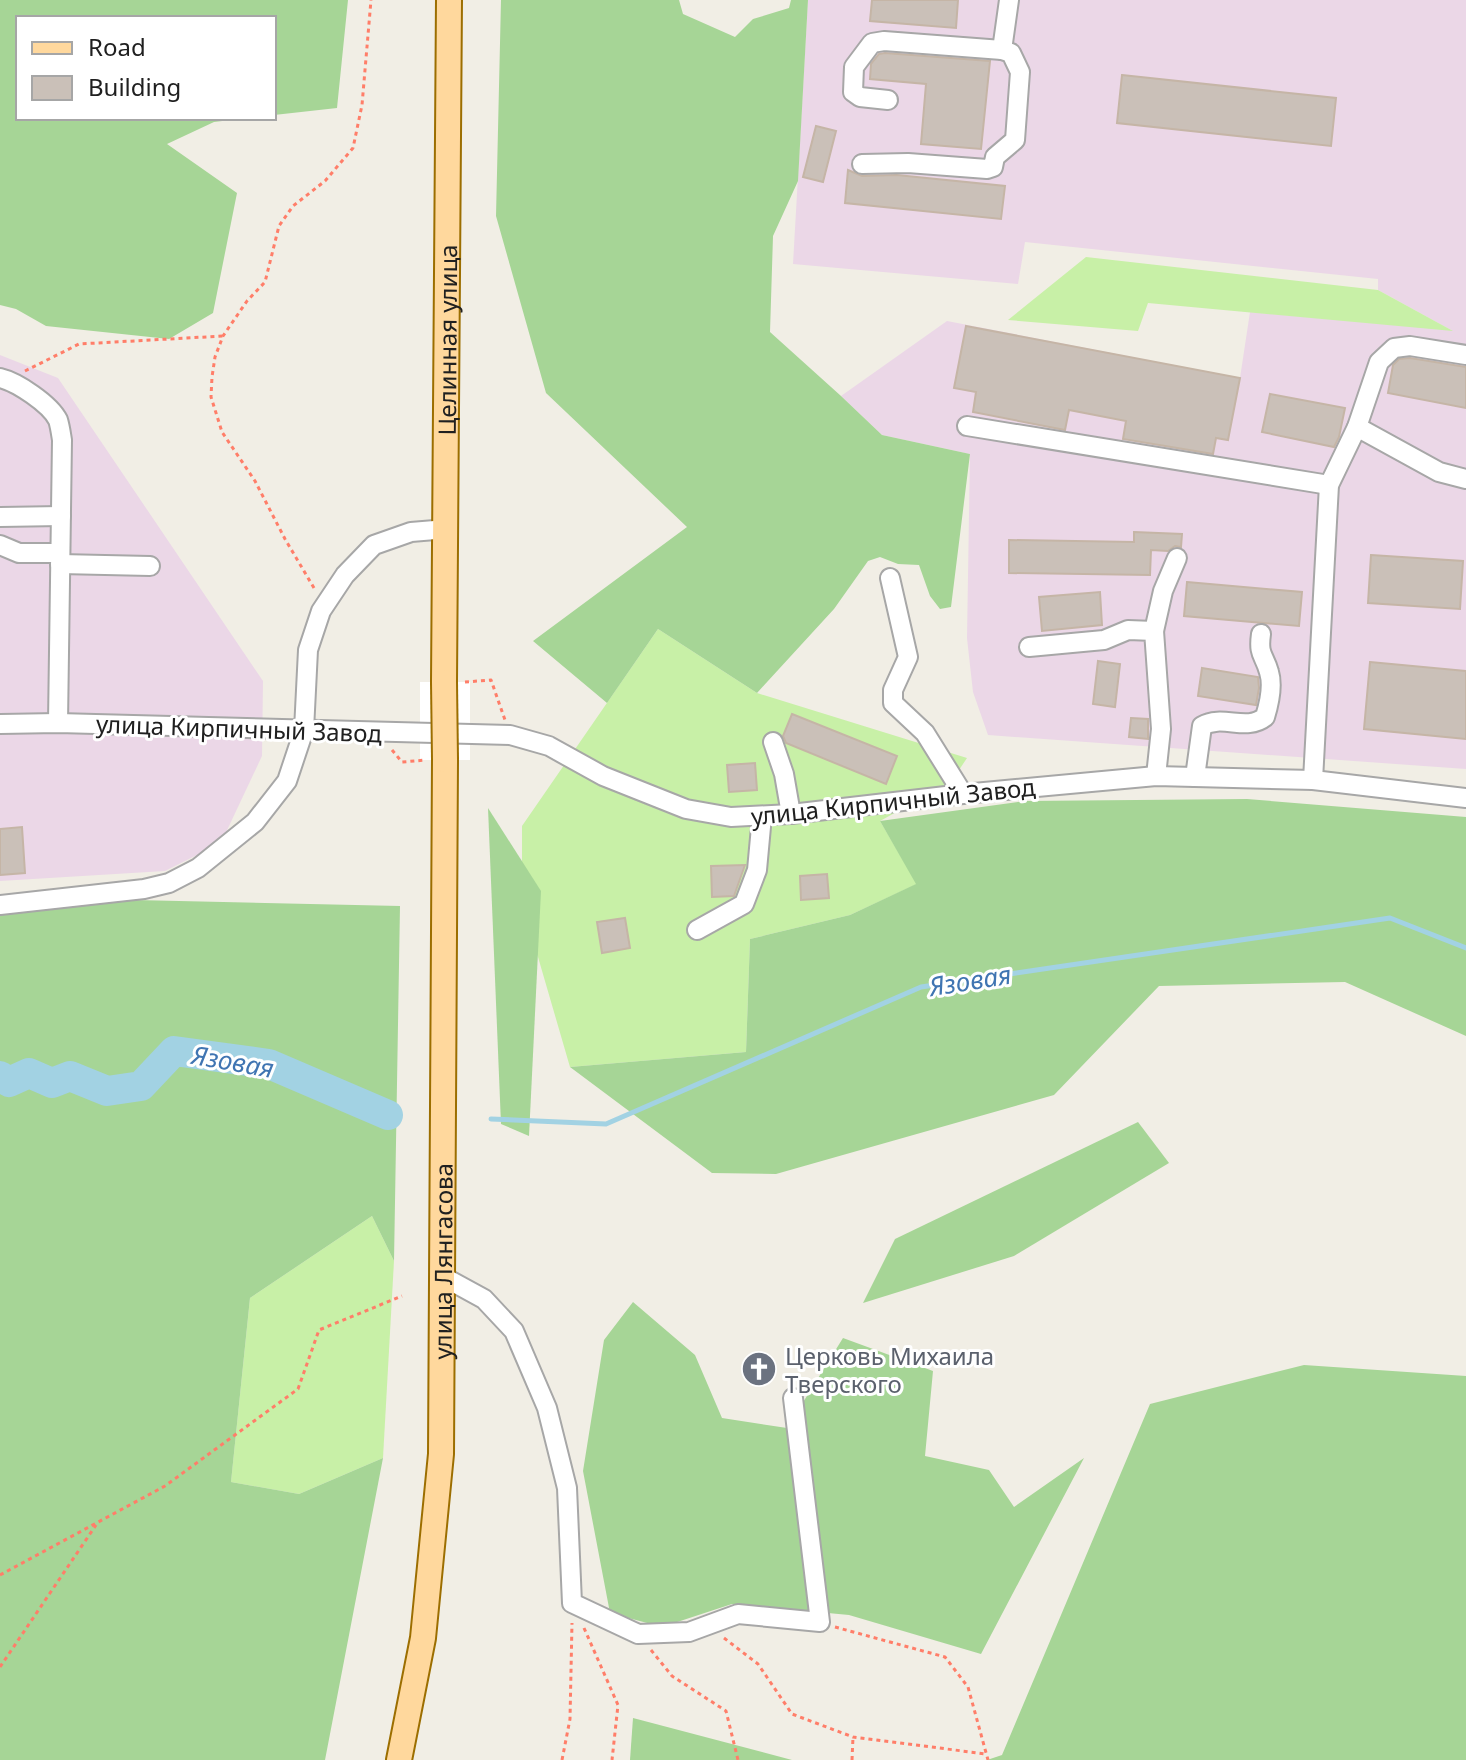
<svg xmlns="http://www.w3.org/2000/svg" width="1466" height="1760" font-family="'Noto Sans',sans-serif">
<rect width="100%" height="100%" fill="#f1eee5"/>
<!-- industrial -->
<g fill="#ebd7e7">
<path d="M808,0H1466V769L988,735L973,692L967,638L970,454L882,435L841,396L947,321L1240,378L1250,312L1451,330L1378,290V279L1025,242L1018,284L793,264Z"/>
<path d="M0,355L58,378L263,681L262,756L221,843L165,871L0,881Z"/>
</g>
<!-- grass -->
<g fill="#c8f0a7">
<path d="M1086,257L1378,290L1453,331L1148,303L1138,331L1008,320Z"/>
<path d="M658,629L757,693L967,758L951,782L880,821L917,884L850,915L750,939L746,1052L570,1067L522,902V826Z"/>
<path d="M372,1216L394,1261L383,1458L299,1494L231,1482L250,1298Z"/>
</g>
<!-- forest -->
<g fill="#a6d596">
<path d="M0,0H348L337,108L274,115V18H18V118H247L214,122L167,144L237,193L213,313L169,339L46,326L16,309L0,305Z"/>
<path d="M501,0H679L683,14L735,37L753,19L789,8L791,0H808L798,181L773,236L770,332L841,396L882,435L970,454L951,607L940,609L930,596L919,565L898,564L880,557L868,561L834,609L757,693L658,629L607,703L533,641L687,527L546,393L496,216Z"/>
<path d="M1247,799L1466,817V1036L1345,982L1159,986L1054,1095L776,1174L712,1173L570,1067L746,1052L750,939L850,915L916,884L880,821L1025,801Z"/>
<path d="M488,808L541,891L529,1136L501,1124Z"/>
<path d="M135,900L400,906L394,1261L372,1216L250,1298L231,1482L299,1494L383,1458L325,1760H0V912Z"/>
<path d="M1138,1122L1169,1163L1014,1256L863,1303L895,1239Z"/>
<path d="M633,1302L695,1355L722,1418L787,1428L843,1338L933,1371L925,1456L989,1470L1014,1507L1084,1458L981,1654L849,1615L732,1604L662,1627L610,1613L583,1471L604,1340Z"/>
<path d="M1304,1365L1466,1376V1760H987L1002,1755L1150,1404Z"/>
<path d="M633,1718L792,1760H630Z"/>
</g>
<!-- pier -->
<rect fill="#fff" x="420" y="682" width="50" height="78"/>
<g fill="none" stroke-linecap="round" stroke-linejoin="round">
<!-- stream -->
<path stroke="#a2d2e3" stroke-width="5" d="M491,1119L606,1124L921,987L1390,918L1466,948"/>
<!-- river -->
<path stroke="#a2d2e3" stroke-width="30" d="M0,1076L9,1082L29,1073L52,1083L70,1076L107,1091L141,1086L174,1051L269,1064L388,1115"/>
</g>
<!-- building -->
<g fill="#cac0b8" stroke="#c5b5a6" stroke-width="2">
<path d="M872,0H958L956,28L870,21Z"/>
<path d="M885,53L990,61L981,149L921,144L926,84L870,79L871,64L879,54Z"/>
<path d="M1122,75L1336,98L1331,146L1117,123Z"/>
<path d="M816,126L836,131L823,182L803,177Z"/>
<path d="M848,170L862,176L897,175L1005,186L1001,219L845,203Z"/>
<path d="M966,326L1240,378L1228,440L1216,438L1213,454L1123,439L1126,421L1069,410L1065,430L973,412L976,392L954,388Z"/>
<path d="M1410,358L1466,367V408L1388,393L1393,365L1399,359Z"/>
<path d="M1270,394L1345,408L1339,437L1334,447L1262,432Z"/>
<path d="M1134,532L1182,534L1181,547L1175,546L1168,551L1151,550L1150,575L1009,573V540L1134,542Z"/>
<path d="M1371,555L1463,561L1460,609L1368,603Z"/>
<path d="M1187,582L1302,592L1299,626L1184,616Z"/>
<path d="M1100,592L1102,625L1042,631L1039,597Z"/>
<path d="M1098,661L1120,664L1115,707L1093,704Z"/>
<path d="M1370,662L1466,671V739L1364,729Z"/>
<path d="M1202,668L1258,677L1259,688L1256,705L1198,696Z"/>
<path d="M792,714L897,756L886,784L786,743L783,736Z"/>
<path d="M1131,718L1148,719V739L1129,737Z"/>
<path d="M755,763L757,790L729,792L727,765Z"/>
<path d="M22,827L25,873L0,875V829Z"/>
<path d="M745,865L734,896L712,897L711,866Z"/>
<path d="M827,874L829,898L801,900L800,876Z"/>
<path d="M625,918L630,948L602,953L597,922Z"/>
<circle cx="759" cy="1367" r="13"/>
</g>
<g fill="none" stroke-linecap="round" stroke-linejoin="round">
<!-- minor casing -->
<g stroke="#a7a7a7" stroke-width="22">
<g id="minor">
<path d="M888,100L860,97L853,92L854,67L872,43L884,41L1002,50"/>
<path d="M862,164L908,163L987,169L993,167L995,157L1015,140L1020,72L1011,53L1002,50L1009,0"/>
<path d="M0,378C17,382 50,404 58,420C60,426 61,434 62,440L58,723"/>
<path d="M967,426L1329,485"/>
<path d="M1357,427L1439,472L1466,479"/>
<path d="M0,517L61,516"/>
<path d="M0,545L19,553H60"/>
<path d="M60,564L150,566"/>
<path d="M890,578L908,657L893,690V703L925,733L963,794"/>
<path d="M1154,631L1163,591L1177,558"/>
<path d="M1029,647L1104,640L1128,630L1154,631L1161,729L1156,776"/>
<path d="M0,724L58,723L510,735L549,746L603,776L686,809L731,817L791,814L963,794L1156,776L1313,780L1466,798"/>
<path d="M773,742L784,774L791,814"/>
<path d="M1195,777L1202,726C1223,714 1246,732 1265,717C1269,704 1273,685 1269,672C1264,654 1258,656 1261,634"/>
<path d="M1313,780L1329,485L1357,427L1379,362L1394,348L1410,346L1466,355"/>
<path d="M0,905L144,889L169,883L198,868L255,822L287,781L304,730L308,650L321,611L345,575L374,545L411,532L447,529"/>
<path d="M697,930L744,904L757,870L762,816"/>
<path d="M442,1276L484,1299L514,1331L547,1408L567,1488L572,1603L638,1634L689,1632L738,1614L820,1622L793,1398"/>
</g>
</g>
<!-- major casing -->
<g stroke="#9c6e00" stroke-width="28">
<g id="major">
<path id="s1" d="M444,682L449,0"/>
<path id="s2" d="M399,1760L423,1638L441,1454L445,760"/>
</g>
</g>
<!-- path -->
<g stroke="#ff7e69" stroke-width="3" stroke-dasharray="4 4" stroke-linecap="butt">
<path d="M25,371L79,344L223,336"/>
<path d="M314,588L285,539L255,481L222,432L211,397L212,377L215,357L223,336L247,301L265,282L279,226L293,206L325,181L353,148L362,105L371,0"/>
<path d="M465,682L491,680L505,720"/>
<path d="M392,750L402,762L426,760"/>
<path d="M0,1575L165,1486L298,1389L319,1330L402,1296"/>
<path d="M835,1627L945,1657L968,1687L988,1760"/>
<path d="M584,1628L618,1705L612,1760"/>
<path d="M724,1638L758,1664L792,1714L853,1737L986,1754"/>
<path d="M651,1650L672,1676L726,1711L738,1760"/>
<path d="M0,1667L96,1525"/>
<path d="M562,1760L570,1719L572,1623"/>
<path d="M852,1760L853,1737"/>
</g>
<!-- minor -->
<use href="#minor" stroke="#fff" stroke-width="18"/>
<!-- major -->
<use href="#major" stroke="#ffd89d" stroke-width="24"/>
<!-- major-bridge casing -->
<g stroke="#9c6e00" stroke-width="28" stroke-linecap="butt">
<path id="major-bridge" d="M444,682L445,760"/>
</g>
<!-- major-bridge -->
<use href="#major-bridge" stroke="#ffd89d" stroke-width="24"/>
</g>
<!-- icons -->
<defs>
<g id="church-disc" transform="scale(1.8)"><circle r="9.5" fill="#6b7280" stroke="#fff"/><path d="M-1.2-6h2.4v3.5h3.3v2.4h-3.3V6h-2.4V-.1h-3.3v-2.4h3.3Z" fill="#fff"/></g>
</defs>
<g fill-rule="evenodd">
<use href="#church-disc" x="759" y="1369"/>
</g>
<g text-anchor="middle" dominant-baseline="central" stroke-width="6" stroke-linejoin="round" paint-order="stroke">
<!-- street labels -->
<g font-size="24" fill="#202020" stroke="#fff">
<text stroke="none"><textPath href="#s1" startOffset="342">Целинная улица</textPath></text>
<text transform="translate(239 728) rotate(2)">улица Кирпичный Завод</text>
<text transform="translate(893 801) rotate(-6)">улица Кирпичный Завод</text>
<text stroke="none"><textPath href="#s2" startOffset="502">улица Лянгасова</textPath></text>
</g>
<!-- worship labels -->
<g font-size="24" fill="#5b616d" stroke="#fff" text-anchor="start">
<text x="785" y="1355">Церковь Михаила<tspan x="785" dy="28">Тверского</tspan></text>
</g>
<!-- water labels -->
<g font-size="26" font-style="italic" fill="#4075b2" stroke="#fff">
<text transform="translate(970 980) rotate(-9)">Язовая</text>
<text transform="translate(233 1061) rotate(10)">Язовая</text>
</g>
</g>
<!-- legend -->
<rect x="16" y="16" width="260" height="104" fill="#ffffff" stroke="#a6a6a6" stroke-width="2"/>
<rect x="32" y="42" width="40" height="12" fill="#ffd89d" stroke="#a6a6a6" stroke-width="2"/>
<text x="88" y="56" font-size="24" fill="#202020">Road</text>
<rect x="32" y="76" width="40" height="24" fill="#cac0b8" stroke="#a6a6a6" stroke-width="2"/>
<text x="88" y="96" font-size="24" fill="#202020">Building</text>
</svg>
